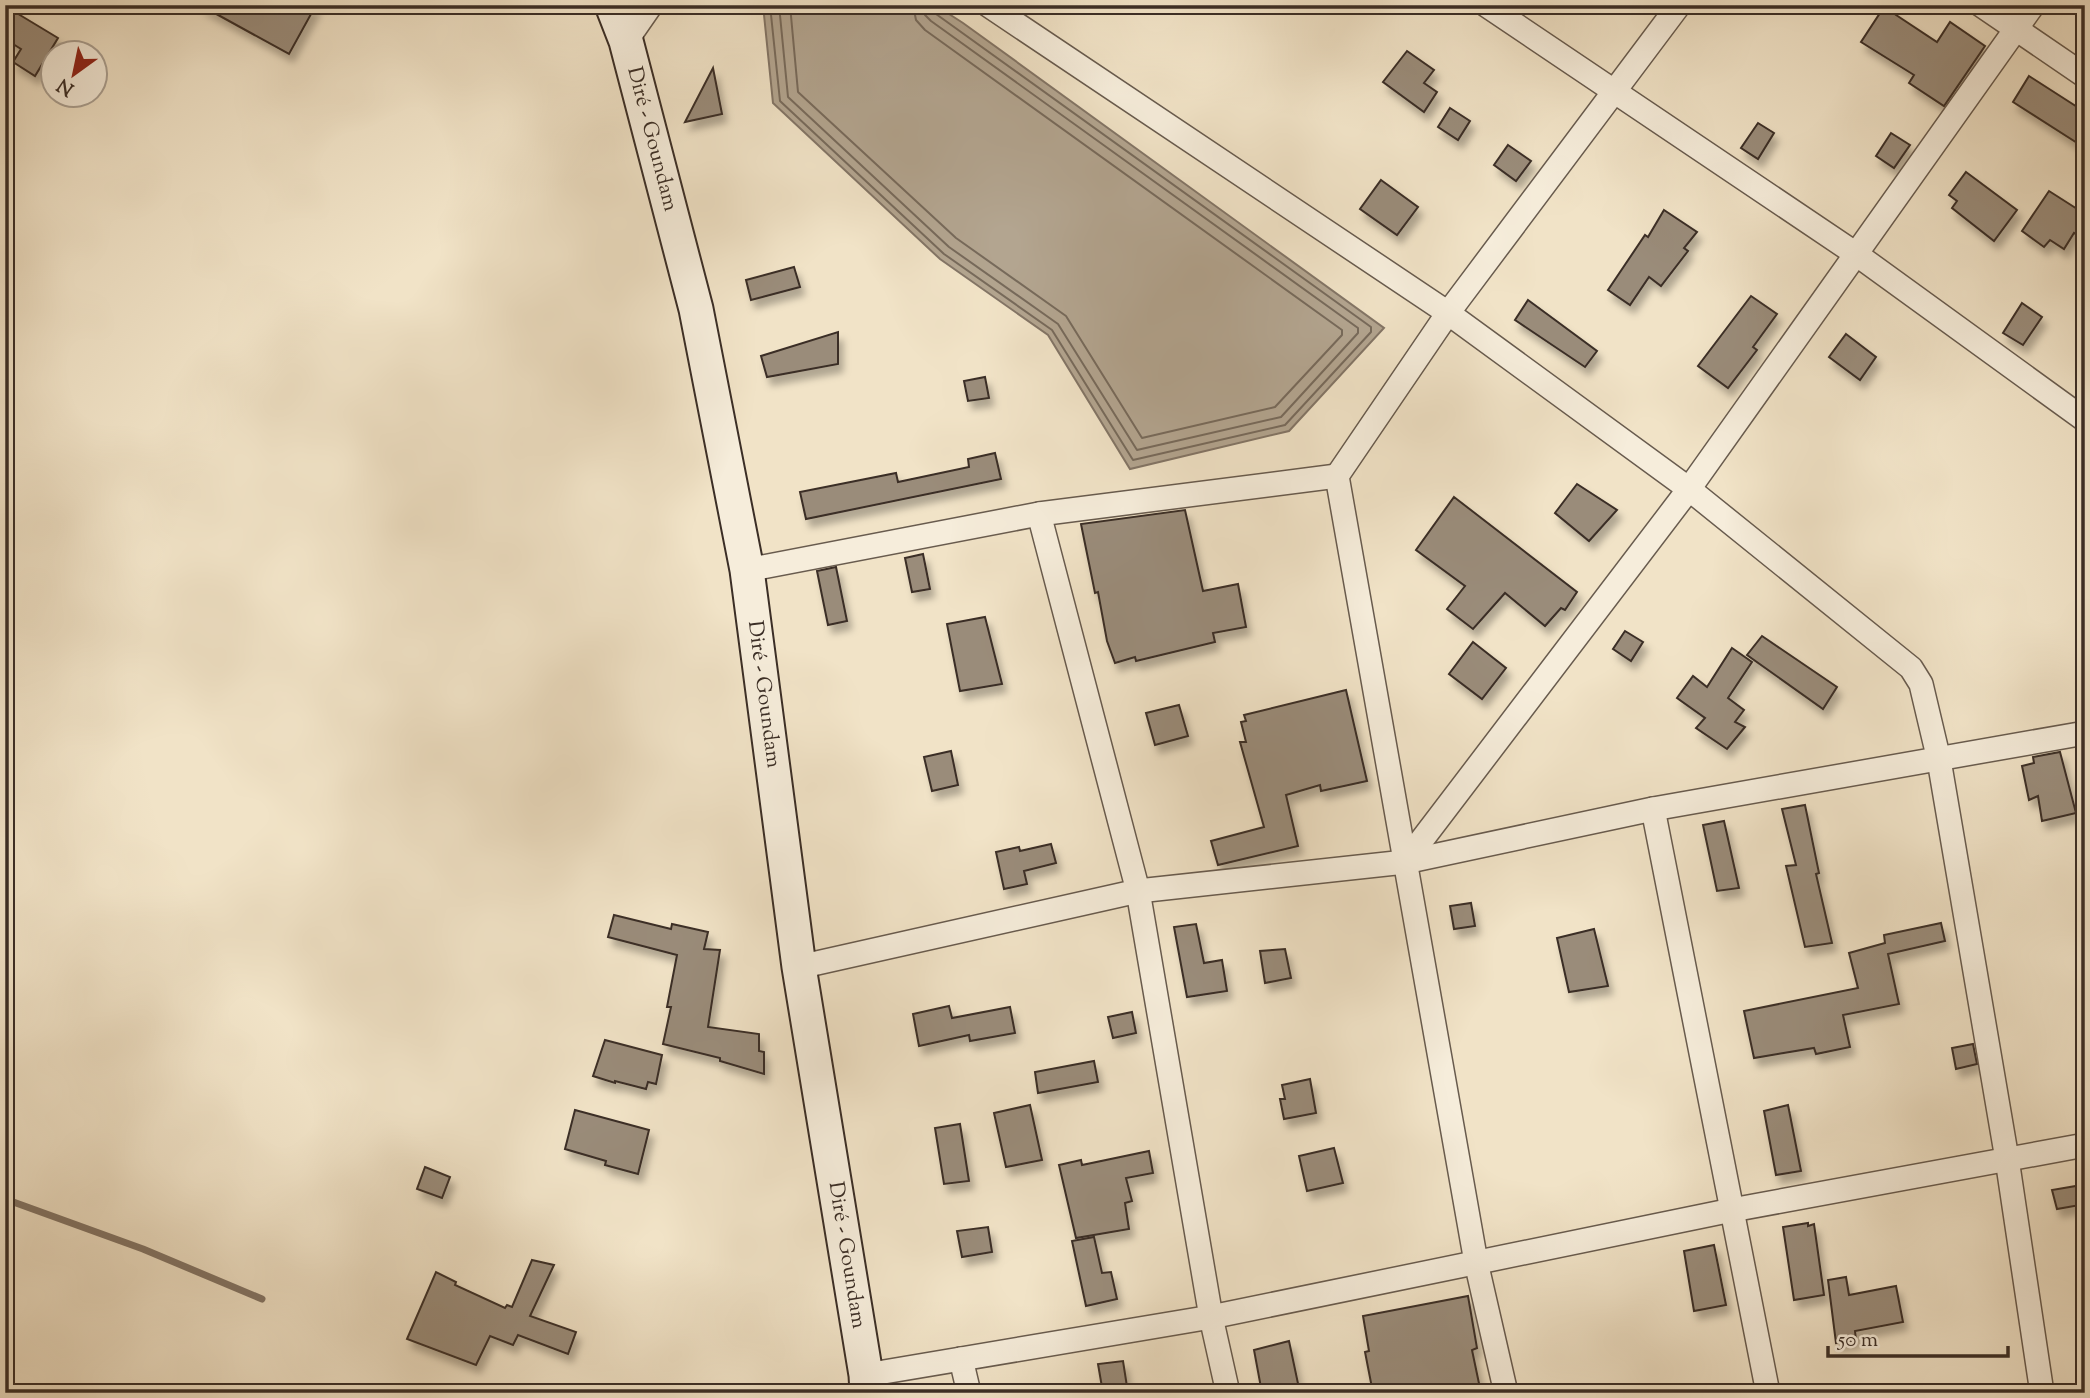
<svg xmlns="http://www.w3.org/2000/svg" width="2090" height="1398" font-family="'Sorts Mill Goudy',serif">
<defs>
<filter id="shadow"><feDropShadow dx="4.5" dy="8" stdDeviation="3.5" flood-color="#0004"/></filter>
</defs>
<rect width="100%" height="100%" fill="#f1e3c7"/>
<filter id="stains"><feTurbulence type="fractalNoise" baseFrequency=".00286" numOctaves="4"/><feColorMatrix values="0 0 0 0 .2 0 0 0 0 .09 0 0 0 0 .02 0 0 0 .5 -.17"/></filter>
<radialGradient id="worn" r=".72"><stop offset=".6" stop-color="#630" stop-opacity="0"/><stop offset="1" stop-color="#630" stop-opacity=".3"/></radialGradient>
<!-- water -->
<path fill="#b3a590" stroke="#837566" stroke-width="2" d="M763,5H935L963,23L1384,328L1289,431L1130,469L1048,335L940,259L773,103Z"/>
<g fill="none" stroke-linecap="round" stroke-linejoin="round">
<!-- shore -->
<g stroke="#776a5b" stroke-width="2">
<path d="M770,5L780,101L944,254L1052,330L1133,460L1285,425L1371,332V327L936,14L932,5"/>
<path d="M779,5L788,97L949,247L1058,324L1137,450L1281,417L1358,333V328L931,21L925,15L923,5"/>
<path d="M790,5L798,92L956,238L1066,316L1142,438L1275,407L1342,335V330L925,30L916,20L913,5"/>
</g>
<!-- stream -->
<path stroke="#837566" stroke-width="7" d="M5,1199L143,1249L262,1299"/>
</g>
<!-- building -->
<g fill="#9a8c7a" stroke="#3b2e26" stroke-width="2" filter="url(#shadow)">
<path d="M200,5H316L289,54Z"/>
<path d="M5,6L58,38L35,76L13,62L21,49L5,39Z"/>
<path d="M1884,7L1937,42L1950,22L1985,46L1944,106L1909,83L1914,75L1861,42Z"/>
<path d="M1407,51L1434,70L1424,83L1437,92L1424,112L1383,82Z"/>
<path d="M713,68L722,114L685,122Z"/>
<path d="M2029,76L2085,112V148L2013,102Z"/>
<path d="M1450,108L1470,121L1458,140L1438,127Z"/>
<path d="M1758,123L1774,133L1758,159L1741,148Z"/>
<path d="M1891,133L1910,145L1894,168L1876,156Z"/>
<path d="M1508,145L1531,161L1516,181L1494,165Z"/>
<path d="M1966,172L2017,210L1994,241L1952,208L1957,201L1949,195Z"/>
<path d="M1381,180L1418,207L1397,235L1360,209Z"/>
<path d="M2049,191L2085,214V240L2074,233L2064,249L2050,240L2044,247L2022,231Z"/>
<path d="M1664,210L1697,232L1684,248L1688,251L1661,286L1649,277L1630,305L1608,290L1645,235L1648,237Z"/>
<path d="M794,267L800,287L751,300L746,280Z"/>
<path d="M1751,296L1777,314L1753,347L1757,350L1728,388L1698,366Z"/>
<path d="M1528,300L1597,351L1585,367L1515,320Z"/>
<path d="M2022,303L2042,317L2023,345L2003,333Z"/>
<path d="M838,332V364L767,377L761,356Z"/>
<path d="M1846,334L1876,357L1860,380L1829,357Z"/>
<path d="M985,377L989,398L968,401L964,381Z"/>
<path d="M995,453L1001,479L806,519L800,492L896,473L898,482L969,467L968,459Z"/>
<path d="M1577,484L1617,510L1589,541L1555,513Z"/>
<path d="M1454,497L1577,592L1565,610L1561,608L1545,626L1505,593L1473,629L1447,609L1465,586L1416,550Z"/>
<path d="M1185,510L1203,591L1238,584L1246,627L1213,633L1215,642L1136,661L1135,657L1115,663L1107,641L1098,592L1095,593L1081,524Z"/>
<path d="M923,554L930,589L912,592L905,558Z"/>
<path d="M836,567L847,621L828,625L817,571Z"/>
<path d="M985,617L1002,684L960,691L947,624Z"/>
<path d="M1625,631L1643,642L1631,661L1613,649Z"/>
<path d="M1762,636L1837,687L1823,709L1747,655Z"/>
<path d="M1473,642L1506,668L1482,699L1449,674Z"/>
<path d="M1732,648L1752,662L1728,698L1744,710L1735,722L1745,727L1727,749L1696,728L1705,718L1677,698L1693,676L1707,687Z"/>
<path d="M1346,690L1367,781L1321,791L1320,785L1286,795L1298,846L1218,865L1211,841L1264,827L1240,742H1246L1241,722L1246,721L1244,715Z"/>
<path d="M1179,705L1188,736L1155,745L1146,713Z"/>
<path d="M951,751L958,785L932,791L924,757Z"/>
<path d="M2060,752L2076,813L2042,821L2038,796L2029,800L2022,766L2034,763L2033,757Z"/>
<path d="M1805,805L1819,873L1816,874L1832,943L1805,947L1786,866L1796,865L1782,809Z"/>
<path d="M1724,821L1739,888L1717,891L1703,825Z"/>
<path d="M1051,844L1056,863L1024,871L1027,884L1004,889L996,852L1019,847L1020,851Z"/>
<path d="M1471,903L1475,926L1454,929L1450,906Z"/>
<path d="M614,915L671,929L672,924L708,932L704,949L720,950L708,1027L759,1034V1051L764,1052V1074L720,1061V1058L663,1044L671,1007H667L677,955L608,937Z"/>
<path d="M1941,923L1945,941L1888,954L1899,1004L1843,1015L1850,1047L1816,1054L1814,1048L1754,1058L1744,1011L1858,988L1849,953L1885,943L1884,935Z"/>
<path d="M1196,924L1204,963L1222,960L1227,991L1187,997L1174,927Z"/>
<path d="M1594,929L1608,986L1569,992L1557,938Z"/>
<path d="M1285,949L1291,978L1265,983L1260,951Z"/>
<path d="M949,1006L952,1018L1010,1007L1015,1033L970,1041L969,1035L919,1046L913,1014Z"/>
<path d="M1132,1012L1136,1033L1113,1038L1108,1017Z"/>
<path d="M605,1040L662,1055L656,1084L648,1082L646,1089L615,1081V1083L593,1076Z"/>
<path d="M1973,1044L1977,1064L1956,1069L1952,1048Z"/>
<path d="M1094,1061L1098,1082L1038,1093L1035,1072Z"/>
<path d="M1310,1079L1316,1113L1284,1119L1280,1099H1285L1282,1085Z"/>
<path d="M1030,1105L1042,1160L1006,1167L994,1113Z"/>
<path d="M1788,1105L1801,1171L1776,1175L1764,1111Z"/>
<path d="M575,1110L649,1130L638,1174L605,1165L606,1161L565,1149Z"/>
<path d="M960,1124L969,1181L944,1184L935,1128Z"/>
<path d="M1334,1148L1343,1183L1307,1191L1299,1156Z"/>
<path d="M1149,1151L1153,1173L1126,1178L1132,1201L1125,1203L1129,1229L1076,1238L1059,1165L1081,1160L1082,1165Z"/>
<path d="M425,1167L450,1177L442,1198L417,1189Z"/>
<path d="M2076,1186L2080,1205L2057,1209L2052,1190Z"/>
<path d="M1808,1223V1226L1814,1224L1824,1295L1794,1300L1783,1227Z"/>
<path d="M988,1227L992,1252L962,1257L957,1231Z"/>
<path d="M1094,1237L1102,1273L1111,1272L1117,1299L1086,1306L1072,1241Z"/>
<path d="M1714,1245L1726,1305L1694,1311L1684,1251Z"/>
<path d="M532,1260L554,1265L530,1316L576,1332L568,1354L518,1335L513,1345L490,1336L476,1365L407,1339L436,1272L456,1282L455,1285L505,1308L507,1305L512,1307Z"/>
<path d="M1846,1277L1849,1295L1896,1286L1903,1322L1855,1331L1856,1340L1836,1343L1828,1280Z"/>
<path d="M1468,1296L1477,1348L1472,1350L1481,1393H1373L1365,1352L1369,1351L1363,1316Z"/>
<path d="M1289,1341L1300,1393H1262L1254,1350Z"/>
<path d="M1123,1361L1128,1393H1103L1098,1364Z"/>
</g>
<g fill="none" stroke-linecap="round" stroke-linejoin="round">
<!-- minor casing -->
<g stroke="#685b4e" stroke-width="26">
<g id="minor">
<path d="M988,5L1448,313L1689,489L1911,668L1921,684L1939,760L2007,1159L2042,1393"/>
<path d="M1486,5L1856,254L2085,420"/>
<path d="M1981,5L2085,76"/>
<path d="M626,41L651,5"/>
<path d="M1039,514L1138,891L1211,1317L1228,1393"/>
<path d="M747,570L1039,514L1337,476"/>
<path d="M1653,809L1768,1393"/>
<path d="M1405,862L1689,489L2033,5"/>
<path d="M799,967L1138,891L1405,862L1653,809L2085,733"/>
<path d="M961,1359L969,1393"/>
<path d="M866,1375L1211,1317L1732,1210L2085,1145"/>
<path d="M1506,1393L1476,1262L1337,476L1448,313L1679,5"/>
</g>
</g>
<!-- secondary casing -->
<g stroke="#3b2e26" stroke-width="37">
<g id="secondary">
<path id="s1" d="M612,5L626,41L696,309L747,570L799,967L866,1375L867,1393"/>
</g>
</g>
<!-- minor -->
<use href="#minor" stroke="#f6eddb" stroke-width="23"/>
<!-- secondary -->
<use href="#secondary" stroke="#f6eddb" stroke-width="33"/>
</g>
<g text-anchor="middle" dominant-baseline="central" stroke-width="5" stroke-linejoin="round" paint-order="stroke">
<!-- street labels -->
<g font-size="21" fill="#3b2e26" stroke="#f6eddb">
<text stroke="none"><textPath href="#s1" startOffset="140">Diré - Goundam</textPath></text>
<text stroke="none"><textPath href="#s1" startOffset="707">Diré - Goundam</textPath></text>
<text stroke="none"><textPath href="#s1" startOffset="1274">Diré - Goundam</textPath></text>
</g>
</g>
<!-- margin -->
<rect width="2090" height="1398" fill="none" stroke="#f1e3c7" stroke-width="28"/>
<rect x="7" y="7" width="2076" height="1384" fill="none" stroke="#3b2e26" stroke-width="3.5"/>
<rect x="14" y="14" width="2062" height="1370" fill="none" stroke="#3b2e26" stroke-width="2"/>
<!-- north arrow -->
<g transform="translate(74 74) rotate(213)"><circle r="33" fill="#f6eddb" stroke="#aba193" stroke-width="2"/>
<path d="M0-5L12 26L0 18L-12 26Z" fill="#8f2418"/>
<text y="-10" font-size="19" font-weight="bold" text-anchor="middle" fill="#3b2e26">N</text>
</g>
<!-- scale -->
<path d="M1828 1346v10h180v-10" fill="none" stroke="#3b2e26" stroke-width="3.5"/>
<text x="1838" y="1346" font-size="21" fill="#3b2e26" stroke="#f6eddb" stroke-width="5" paint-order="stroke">50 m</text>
<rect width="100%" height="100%" filter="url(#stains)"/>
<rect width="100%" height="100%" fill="url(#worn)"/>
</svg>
